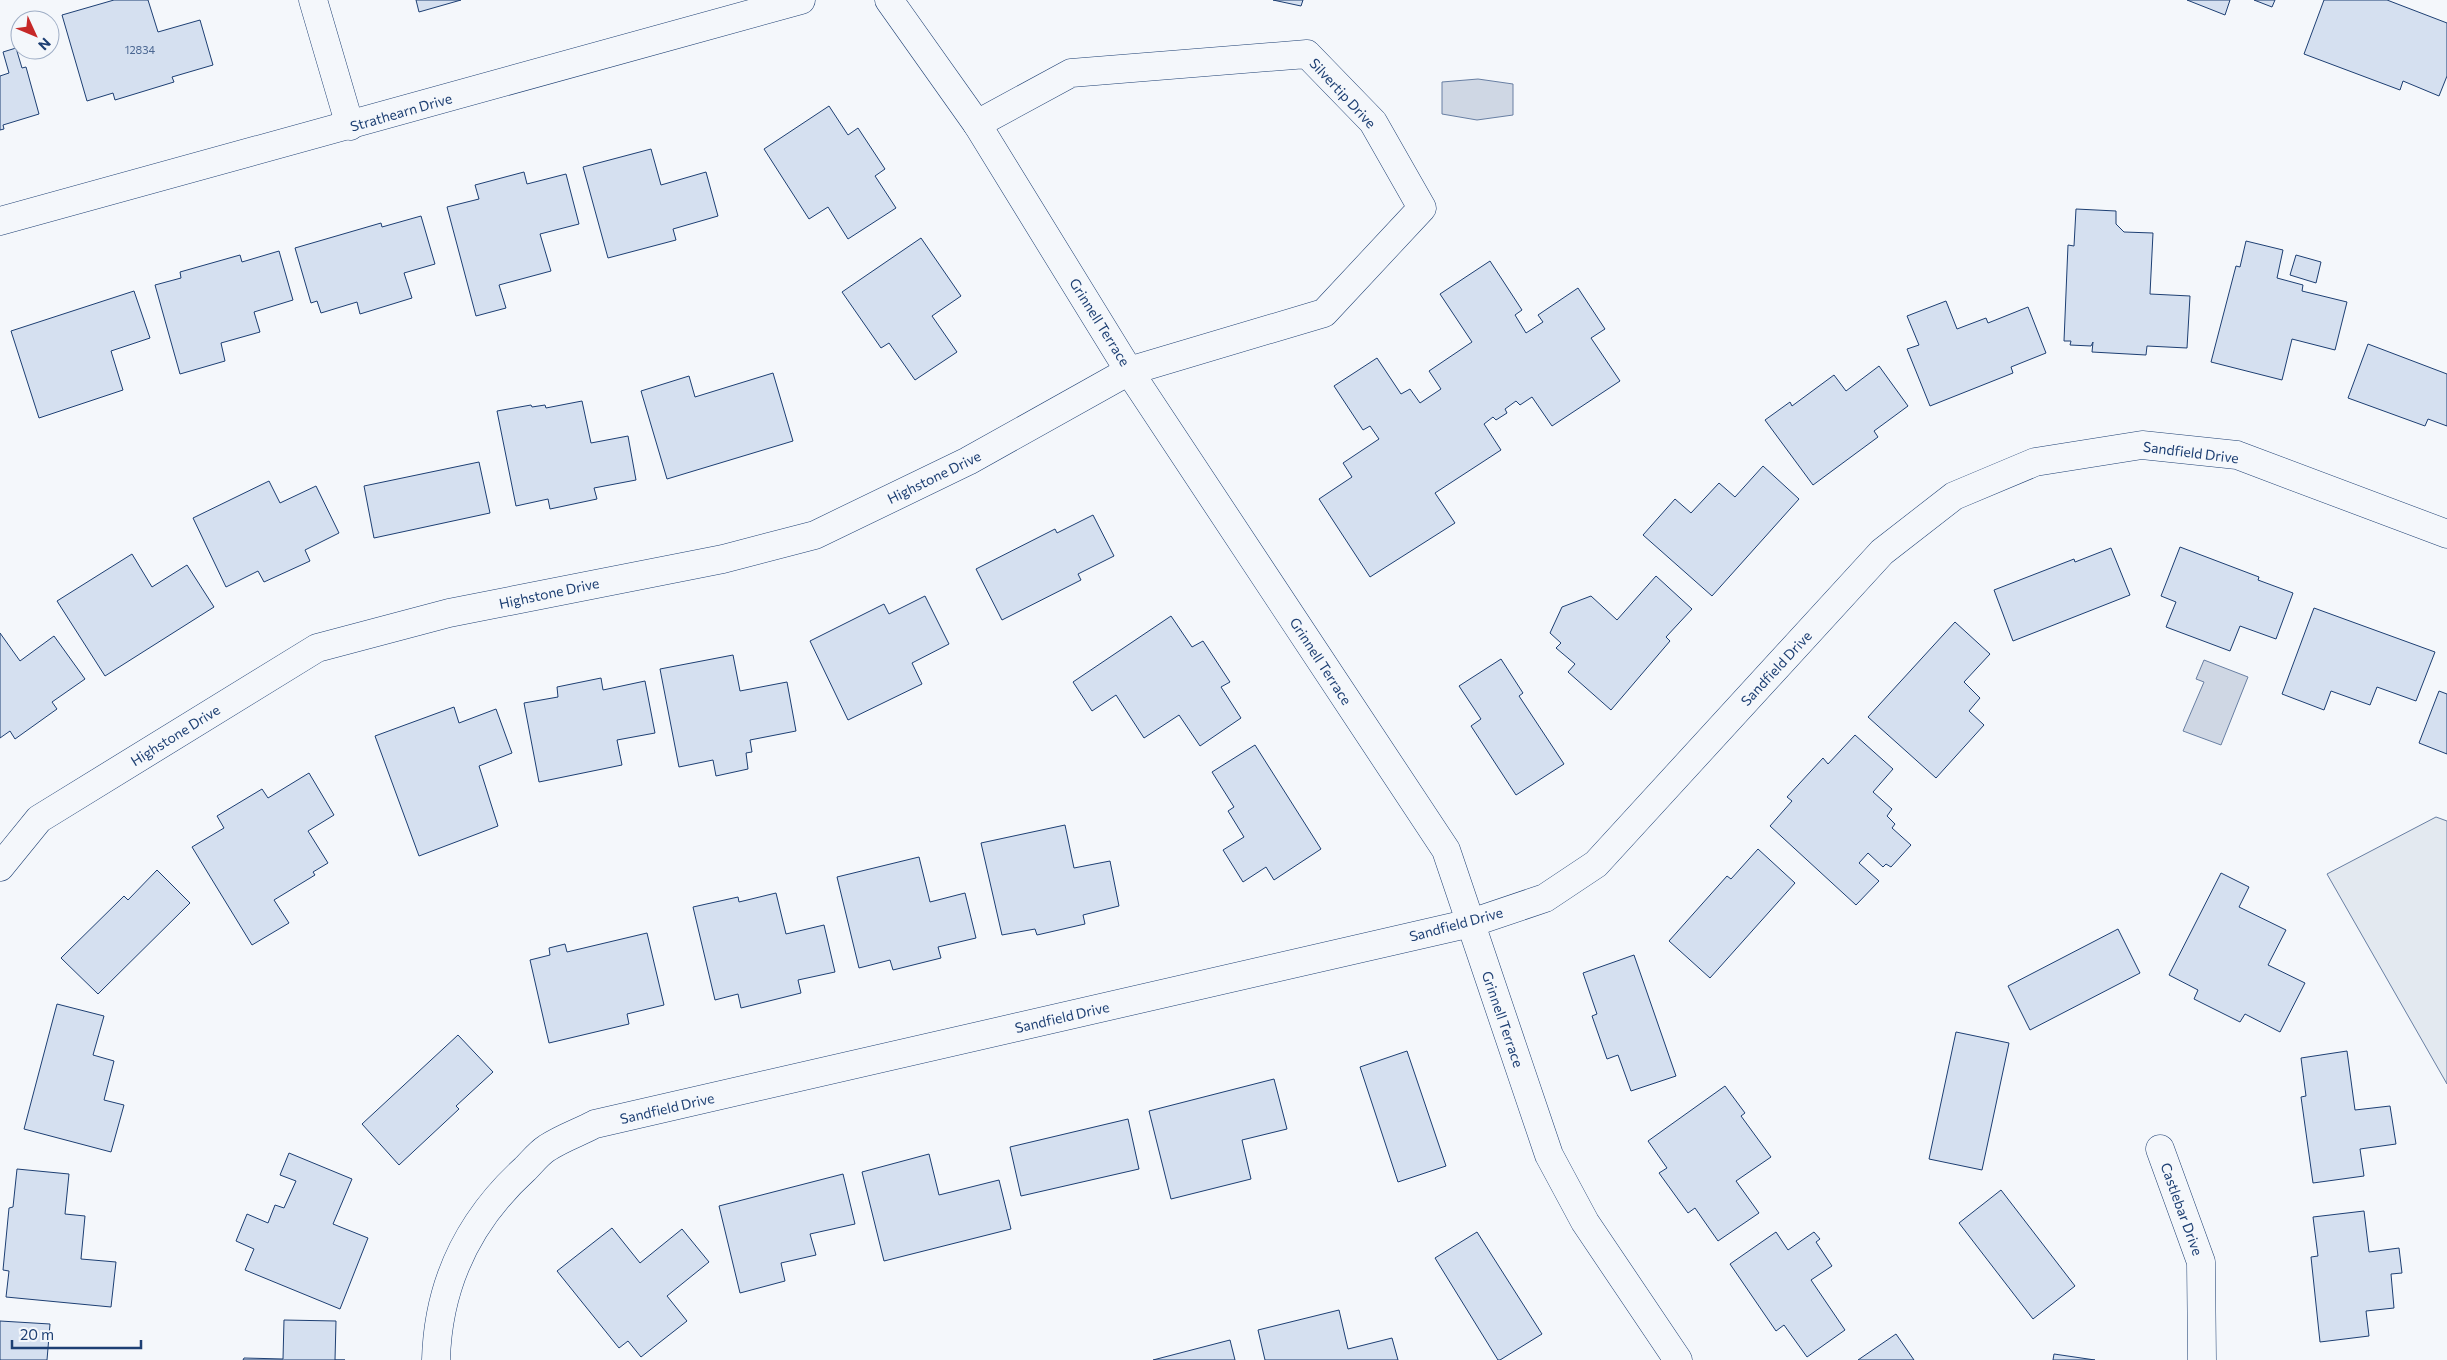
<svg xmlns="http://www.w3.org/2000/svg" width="2447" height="1360" font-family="Commissioner,sans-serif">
<rect width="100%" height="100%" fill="#f4f7fb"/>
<!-- green -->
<path fill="#e3e9f0" stroke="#687fa3" d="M2436,817L2447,821V1084L2327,874Z"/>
<!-- water -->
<g fill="#cfd7e4" stroke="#687fa3">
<path d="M1478,79L1513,84V115L1477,120L1442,114V82Z"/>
<path d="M2204,660L2248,677L2221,745L2183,731L2204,682L2196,679Z"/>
</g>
<!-- building -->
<g fill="#d5e0f0" stroke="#1d3f73">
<path d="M114,0H148L158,32L200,20L213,65L172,77L174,82L115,100L113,93L87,101L62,15Z"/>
<path d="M416,0H461L419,12Z"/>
<path d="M1273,0H1303L1301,6Z"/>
<path d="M2187,0H2230L2225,15Z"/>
<path d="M2254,0H2275L2272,7Z"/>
<path d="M2324,0H2387L2447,23V76L2439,96L2403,81L2400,90L2304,54Z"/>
<path d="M16,48L22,68L26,67L39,114L3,125L4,129L0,130V76L9,73L3,52Z"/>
<path d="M829,106L848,135L858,128L885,169L875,176L896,208L848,239L828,207L809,219L764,149Z"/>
<path d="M651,149L661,185L706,172L718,216L673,229L676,240L608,258L583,167Z"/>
<path d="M524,172L527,184L566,174L579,224L540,234L551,271L499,285L506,308L476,316L447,207L479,199L475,185Z"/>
<path d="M2076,209L2116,211V224L2124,232L2153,233L2150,294L2190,296L2187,348L2147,346L2146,355L2092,352L2093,342L2091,346L2070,345L2071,341H2064L2068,245L2074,246Z"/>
<path d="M421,216L435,264L404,273L412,298L360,314L357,302L321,313L317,301L311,303L295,248L381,223L382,227Z"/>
<path d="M921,238L961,296L932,316L957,352L915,380L889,343L881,348L842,292Z"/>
<path d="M2246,241L2283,250L2277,278L2303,285L2302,291L2347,302L2335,350L2292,339L2282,380L2211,362L2236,266L2240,267Z"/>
<path d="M279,251L293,300L254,312L260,332L221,343L225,361L180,374L155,285L181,278L180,272L240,255L242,262Z"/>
<path d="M2296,255L2321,262L2316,283L2290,275Z"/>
<path d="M1490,261L1522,310L1515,315L1526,333L1543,322L1538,315L1578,288L1605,329L1591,338L1620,381L1552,426L1532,397L1520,405L1516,401L1505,409L1507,413L1496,420L1493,417L1484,424L1501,450L1435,493L1455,523L1370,577L1319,499L1352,477L1343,463L1379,439L1370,426L1363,430L1334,386L1377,358L1401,394L1410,389L1420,403L1441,389L1429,371L1472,342L1440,294Z"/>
<path d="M134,291L150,338L111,351L123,390L39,418L11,331Z"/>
<path d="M1946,301L1957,329L1986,318L1988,323L2028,307L2046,353L2011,367L2013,373L1930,406L1907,349L1919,345L1907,316Z"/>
<path d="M2368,344L2447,374V426L2428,419L2425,426L2348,398Z"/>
<path d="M1879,366L1908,406L1874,431L1878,437L1813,485L1765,420L1790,402L1792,406L1834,375L1846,391Z"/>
<path d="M773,373L793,441L667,479L641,391L689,376L695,397Z"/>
<path d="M582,401L591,443L628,436L636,480L594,488L597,499L550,509L548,499L516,506L497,411L531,405L532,407L545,405L546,408Z"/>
<path d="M479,462L490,513L374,538L364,486Z"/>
<path d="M1763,466L1799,499L1712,596L1643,535L1675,499L1691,513L1719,483L1735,497Z"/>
<path d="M269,481L280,503L316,486L339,533L305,550L310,561L264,582L258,571L226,587L193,518Z"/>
<path d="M1093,515L1114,556L1078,574L1081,580L1002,620L976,569L1055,529L1057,533Z"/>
<path d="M2180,547L2259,577L2258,580L2293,593L2276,639L2240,626L2230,651L2166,627L2176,602L2161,596Z"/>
<path d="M2111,548L2130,595L2013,641L1994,590L2074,559L2075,562Z"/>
<path d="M132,554L152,587L187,565L214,607L105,676L57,601Z"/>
<path d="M1656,576L1692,609L1666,637L1670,641L1611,710L1568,672L1575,664L1556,648L1561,643L1550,633L1562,607L1591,596L1617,620Z"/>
<path d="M925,596L949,644L912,663L922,684L848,720L810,641L884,604L889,614Z"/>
<path d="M2314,608L2435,652L2416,701L2377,687L2370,705L2331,691L2324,710L2282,694Z"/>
<path d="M1171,616L1192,647L1203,641L1230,682L1221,687L1241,718L1200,746L1179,715L1144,738L1116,695L1092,711L1073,682Z"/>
<path d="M1955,622L1990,654L1964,682L1980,698L1969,711L1984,725L1936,778L1868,717Z"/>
<path d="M0,633L20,661L54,636L85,679L52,702L57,709L15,739L10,731L0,738Z"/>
<path d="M733,655L740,691L787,682L796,731L750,740L752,752L746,753L748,769L716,776L713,760L679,767L660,669Z"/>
<path d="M1501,659L1523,693L1519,696L1564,764L1516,795L1471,726L1481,719L1459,686Z"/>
<path d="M601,678L603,690L645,681L655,733L617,740L622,765L539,782L524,703L558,697L557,687Z"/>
<path d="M2439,691L2447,694V754L2419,743Z"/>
<path d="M454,707L459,723L496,709L512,753L479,766L498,826L419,856L375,736Z"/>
<path d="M1855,735L1893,769L1873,792L1892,809L1887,816L1895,824L1892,828L1911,845L1891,867L1886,864L1883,867L1868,853L1859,863L1879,881L1856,905L1770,826L1792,801L1787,797L1823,758L1828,764Z"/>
<path d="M1255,745L1321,849L1274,880L1266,867L1243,882L1223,850L1244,837L1228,811L1234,807L1212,772Z"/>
<path d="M309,773L334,815L308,831L328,863L313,872L315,875L274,900L289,923L252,945L192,847L224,828L217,816L262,789L268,798Z"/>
<path d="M1065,825L1074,868L1110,861L1119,906L1083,915L1085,924L1037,935L1035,929L1002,935L981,843Z"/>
<path d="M1758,849L1795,883L1710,978L1669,941L1727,876L1731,879Z"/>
<path d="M919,857L930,902L965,893L976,938L938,947L941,958L893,970L890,960L859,968L837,877Z"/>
<path d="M157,870L190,903L98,994L61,958L124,896L128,900Z"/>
<path d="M2221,873L2249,887L2239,907L2286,930L2268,965L2305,983L2280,1032L2245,1014L2240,1022L2194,999L2198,990L2169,975Z"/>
<path d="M776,893L786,934L824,925L835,972L798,980L801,993L741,1008L738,994L715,1000L693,907L738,897L739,902Z"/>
<path d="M2118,929L2140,973L2030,1030L2008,986Z"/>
<path d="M647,933L664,1005L627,1014L629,1024L549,1043L530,960L550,955L549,948L565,944L567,952Z"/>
<path d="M1634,955L1676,1076L1631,1091L1618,1055L1607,1059L1592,1016L1597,1014L1583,973Z"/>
<path d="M57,1004L104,1016L93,1055L114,1061L104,1100L124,1105L111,1152L24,1129Z"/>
<path d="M1956,1032L2009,1043L1982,1170L1929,1159Z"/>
<path d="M458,1035L493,1072L456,1106L459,1109L399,1165L362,1124Z"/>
<path d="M1407,1051L1446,1166L1398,1182L1360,1067Z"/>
<path d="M2347,1051L2355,1110L2390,1106L2396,1144L2360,1149L2364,1176L2313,1183L2301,1097L2306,1096L2301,1058Z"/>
<path d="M1274,1079L1287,1129L1242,1140L1251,1179L1171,1199L1149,1111Z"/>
<path d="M1725,1086L1745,1113L1741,1116L1771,1157L1736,1181L1759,1213L1718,1241L1695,1208L1688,1213L1659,1173L1667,1168L1648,1141Z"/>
<path d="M1128,1119L1139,1169L1021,1196L1010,1147Z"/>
<path d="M289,1153L352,1179L333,1224L368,1238L340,1309L245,1270L254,1249L236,1241L247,1214L268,1223L275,1205L284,1208L296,1181L280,1175Z"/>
<path d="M929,1154L939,1195L999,1180L1011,1229L884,1261L862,1172Z"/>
<path d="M17,1169L69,1174L65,1214L85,1216L81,1259L116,1262L111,1307L6,1297L9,1271L3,1270L9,1208L13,1207Z"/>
<path d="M843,1174L855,1224L810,1234L816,1255L781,1263L785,1281L740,1293L719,1206Z"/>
<path d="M2001,1190L2075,1286L2033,1319L1959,1223Z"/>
<path d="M2364,1211L2369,1252L2399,1248L2402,1273L2391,1274L2394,1308L2366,1311L2369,1336L2320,1342L2311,1257L2318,1256L2313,1217Z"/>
<path d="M612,1228L640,1263L682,1229L709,1262L667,1296L687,1321L641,1357L628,1341L619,1348L557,1271Z"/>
<path d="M1477,1232L1542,1334L1500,1360H1498L1435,1258Z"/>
<path d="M1776,1232L1788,1250L1814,1232L1820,1239L1816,1242L1832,1266L1811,1280L1845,1330L1807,1357L1784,1325L1776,1331L1730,1264Z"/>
<path d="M1339,1310L1348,1349L1392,1338L1398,1360H1265L1258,1330Z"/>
<path d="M284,1320L336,1321L335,1360H345H243L244,1358L283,1359Z"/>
<path d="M0,1321L50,1324L47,1360H0Z"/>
<path d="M1896,1334L1914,1360H1858Z"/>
<path d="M1230,1340L1235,1360H1153Z"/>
<path d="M2054,1354L2095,1360H2053Z"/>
</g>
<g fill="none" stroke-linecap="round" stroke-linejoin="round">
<!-- street casing -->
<g stroke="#1d3f73" stroke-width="29">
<g id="street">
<path d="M313,0L350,126"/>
<path d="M889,0L977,124L1129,371L1446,850L1549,1155L1585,1222L1678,1360"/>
<path d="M0,221L801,0"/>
<path d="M0,867L39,819L317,648L449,613L723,559L815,535L968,461L1129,371L1324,313L1422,208L1373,122L1307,54L1071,73L977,124"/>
<path d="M2160,1149L2201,1262L2202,1360"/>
<path d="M436,1360C438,1284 469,1220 525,1169C532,1162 539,1153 547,1148C562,1138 580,1132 595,1124L1471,923L1545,898L1596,864L1882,552L1954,496L2035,462L2142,445L2237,455L2447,534"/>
</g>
</g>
<!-- street -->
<use href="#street" stroke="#f4f7fb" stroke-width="28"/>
</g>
<g text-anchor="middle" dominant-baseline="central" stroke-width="4" stroke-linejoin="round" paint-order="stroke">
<!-- number labels -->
<g font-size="11" fill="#4b6792">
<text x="140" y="49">12834</text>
</g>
<!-- street labels -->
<g font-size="14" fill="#1d3f73" stroke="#f4f7fb">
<text transform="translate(1343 93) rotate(47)">Silvertip Drive</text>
<text transform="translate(401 112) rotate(-16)">Strathearn Drive</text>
<text transform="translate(1100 322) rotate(58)">Grinnell Terrace</text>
<text transform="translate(2191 452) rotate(7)">Sandfield Drive</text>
<text transform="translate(934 477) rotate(-26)">Highstone Drive</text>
<text transform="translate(549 593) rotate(-12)">Highstone Drive</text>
<text transform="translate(1321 661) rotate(57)">Grinnell Terrace</text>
<text transform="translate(1776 668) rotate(-47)">Sandfield Drive</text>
<text transform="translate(175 735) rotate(-32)">Highstone Drive</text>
<text transform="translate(1456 924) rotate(-15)">Sandfield Drive</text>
<text transform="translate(1062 1017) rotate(-13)">Sandfield Drive</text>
<text transform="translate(1503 1019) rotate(71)">Grinnell Terrace</text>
<text transform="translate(667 1108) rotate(-13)">Sandfield Drive</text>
<text transform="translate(2182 1209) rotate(70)">Castlebar Drive</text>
</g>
</g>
<!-- north arrow -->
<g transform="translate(35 35) rotate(134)"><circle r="24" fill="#f4f7fb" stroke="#9eadc5"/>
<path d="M0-4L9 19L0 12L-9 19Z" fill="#c62828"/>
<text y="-8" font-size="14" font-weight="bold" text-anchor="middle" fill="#1d3f73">N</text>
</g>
<!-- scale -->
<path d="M12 1340v8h129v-8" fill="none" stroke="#1d3f73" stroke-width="2.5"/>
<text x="20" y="1340" font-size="15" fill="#1d3f73" stroke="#f4f7fb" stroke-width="4" paint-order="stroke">20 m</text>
</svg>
